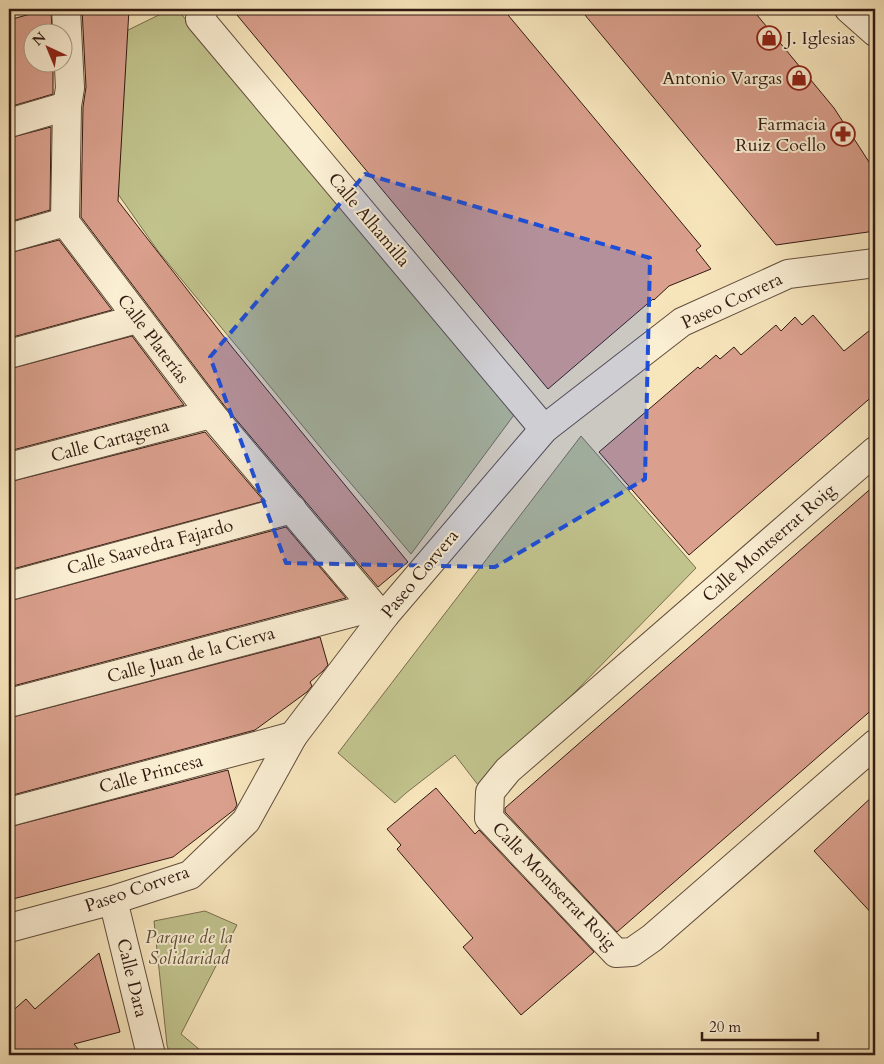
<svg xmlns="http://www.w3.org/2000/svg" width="884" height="1064" font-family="Cardo,serif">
<rect width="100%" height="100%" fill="#f7e5bc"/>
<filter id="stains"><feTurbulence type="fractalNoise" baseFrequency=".004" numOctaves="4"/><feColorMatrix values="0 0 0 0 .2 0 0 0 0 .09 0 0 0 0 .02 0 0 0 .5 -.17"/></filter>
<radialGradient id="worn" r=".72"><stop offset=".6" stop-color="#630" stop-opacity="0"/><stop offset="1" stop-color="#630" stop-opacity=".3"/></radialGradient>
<!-- green -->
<g fill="#c1c38d" stroke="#796e4f">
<path d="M171,9H177L514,415L411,554L330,459L158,251L118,194L122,33Z"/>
<path d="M581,436L696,568L574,693L478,785L455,755L406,793L395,803L338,753Z"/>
<path d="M205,911L237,925L181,1034L206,1055H170L167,1045L154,921Z"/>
</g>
<!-- building -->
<g fill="#daa08d" stroke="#311a11">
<path d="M48,9H51L52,32H32V62H53V94L9,107V20Z"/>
<path d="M82,9H129L118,201L232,347L408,562L378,587L223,404L81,217L83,107L86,87Z"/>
<path d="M232,9H503L701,246L696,250L711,269L669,286L654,300L653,299L548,389Z"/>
<path d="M580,9H752L834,108L871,165L875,173V231L776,245Z"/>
<path d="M51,127L50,210L9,222V138Z"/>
<path d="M59,240L112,310L9,338V253Z"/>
<path d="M813,315L844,351L875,326V394L689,555L599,452L698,367L700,369L716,355L720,359L734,347L741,355L776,325L781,331L795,317L802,325Z"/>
<path d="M132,336L184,405L9,451V369Z"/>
<path d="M205,432L264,501L9,570V482Z"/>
<path d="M875,485V707L617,932L505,812V808Z"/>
<path d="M286,527L346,598L9,687V601Z"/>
<path d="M320,637L328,665L323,671L310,682L312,686L307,692L255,730L9,796V718Z"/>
<path d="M228,770L237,805L234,810L173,857L9,900V827Z"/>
<path d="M436,788L475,834L479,830L594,952L521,1015L463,947L473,938L397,849L401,845L387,829Z"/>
<path d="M875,794V917L814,851Z"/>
<path d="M99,953L120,1032L74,1044L83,1055H9V1014L26,999L35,1009Z"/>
</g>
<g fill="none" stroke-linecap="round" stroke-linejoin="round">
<!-- minor casing -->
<g stroke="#624d3c" stroke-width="30">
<g id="minor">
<path d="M66,9L70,88L67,106L65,222L211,414L374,607L385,615"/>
<path d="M204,9L200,19L544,429"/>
<path d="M849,9L875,32"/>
<path d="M9,123L67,106"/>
<path d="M9,238L65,222"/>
<path d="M9,354L137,319"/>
<path d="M875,451L508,770L490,792L489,818L616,953L632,952L652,938L875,744"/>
<path d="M9,467L211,414"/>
<path d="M9,586L292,509"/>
<path d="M9,703L374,607"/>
<path d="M9,812L293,736"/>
<path d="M113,900L151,1055"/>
<path d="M9,928L113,900L190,875L246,821L293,736L385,615L544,429L682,322L788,274L875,263"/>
</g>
</g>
<!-- minor -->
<use href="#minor" stroke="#faeed3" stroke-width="28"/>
</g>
<!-- marked area -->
<path fill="#1d4ed8" fill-opacity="0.2" stroke="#1d4ed8" stroke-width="4" stroke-dasharray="10 6" stroke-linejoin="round" d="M365,174L650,258L645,479L495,567L286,563L210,357Z"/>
<!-- icons -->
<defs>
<g id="shop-ring" transform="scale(1.25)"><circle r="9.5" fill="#faeed3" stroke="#8f2418" stroke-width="1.5"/><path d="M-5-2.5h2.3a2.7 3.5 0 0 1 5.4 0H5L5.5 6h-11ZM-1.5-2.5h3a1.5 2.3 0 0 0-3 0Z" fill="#8f2418"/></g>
<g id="pharmacy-ring" transform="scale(1.25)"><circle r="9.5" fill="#faeed3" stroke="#8f2418" stroke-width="1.5"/><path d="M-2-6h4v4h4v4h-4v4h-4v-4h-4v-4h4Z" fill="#8f2418"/></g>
</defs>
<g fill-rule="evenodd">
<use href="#shop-ring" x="769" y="38"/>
<use href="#shop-ring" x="799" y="78"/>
<use href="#pharmacy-ring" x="843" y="134"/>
</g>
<g text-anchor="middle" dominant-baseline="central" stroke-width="4" stroke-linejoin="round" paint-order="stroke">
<!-- poi labels -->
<g font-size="18" fill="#311a11" stroke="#faeed3" text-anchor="end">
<text x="786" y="38" text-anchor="start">J. Iglesias</text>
<text x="782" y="78">Antonio Vargas</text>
<text x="826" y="124">Farmacia<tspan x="826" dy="21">Ruiz Coello</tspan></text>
</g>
<!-- street labels -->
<g font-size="18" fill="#311a11" stroke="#faeed3">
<text transform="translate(369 220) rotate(50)">Calle Alhamilla</text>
<text transform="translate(732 301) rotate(-25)">Paseo Corvera</text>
<text transform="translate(153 339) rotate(53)">Calle Platerías</text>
<text transform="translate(110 441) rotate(-15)">Calle Cartagena</text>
<text transform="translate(769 543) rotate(-41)">Calle Montserrat Roig</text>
<text transform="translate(150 547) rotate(-15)">Calle Saavedra Fajardo</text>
<text transform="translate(420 574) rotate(-50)">Paseo Corvera</text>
<text transform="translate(191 655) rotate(-15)">Calle Juan de la Cierva</text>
<text transform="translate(151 774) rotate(-15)">Calle Princesa</text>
<text transform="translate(554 886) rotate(46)">Calle Montserrat Roig</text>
<text transform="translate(137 889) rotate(-19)">Paseo Corvera</text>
<text transform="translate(132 978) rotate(76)">Calle Dara</text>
</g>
<!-- park labels -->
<g font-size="18" font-style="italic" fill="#5c4d36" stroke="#faeed3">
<text x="189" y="937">Parque de la<tspan x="189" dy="21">Solidaridad</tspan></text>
</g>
</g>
<!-- margin -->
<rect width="884" height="1064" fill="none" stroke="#f7e5bc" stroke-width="30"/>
<rect x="10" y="10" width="864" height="1044" fill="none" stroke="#311a11" stroke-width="2.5"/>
<rect x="15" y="15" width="854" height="1034" fill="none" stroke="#311a11"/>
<!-- north arrow -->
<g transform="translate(48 48) rotate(316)"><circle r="24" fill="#faeed3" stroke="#aa9985"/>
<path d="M0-4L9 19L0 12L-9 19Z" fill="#8f2418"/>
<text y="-8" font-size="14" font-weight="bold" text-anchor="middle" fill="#311a11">N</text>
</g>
<!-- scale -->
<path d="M702 1032v8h116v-8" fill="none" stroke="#311a11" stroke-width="2.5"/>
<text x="709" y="1032" font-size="15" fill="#311a11" stroke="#faeed3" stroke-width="4" paint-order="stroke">20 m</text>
<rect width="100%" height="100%" filter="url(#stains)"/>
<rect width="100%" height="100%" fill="url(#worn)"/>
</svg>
